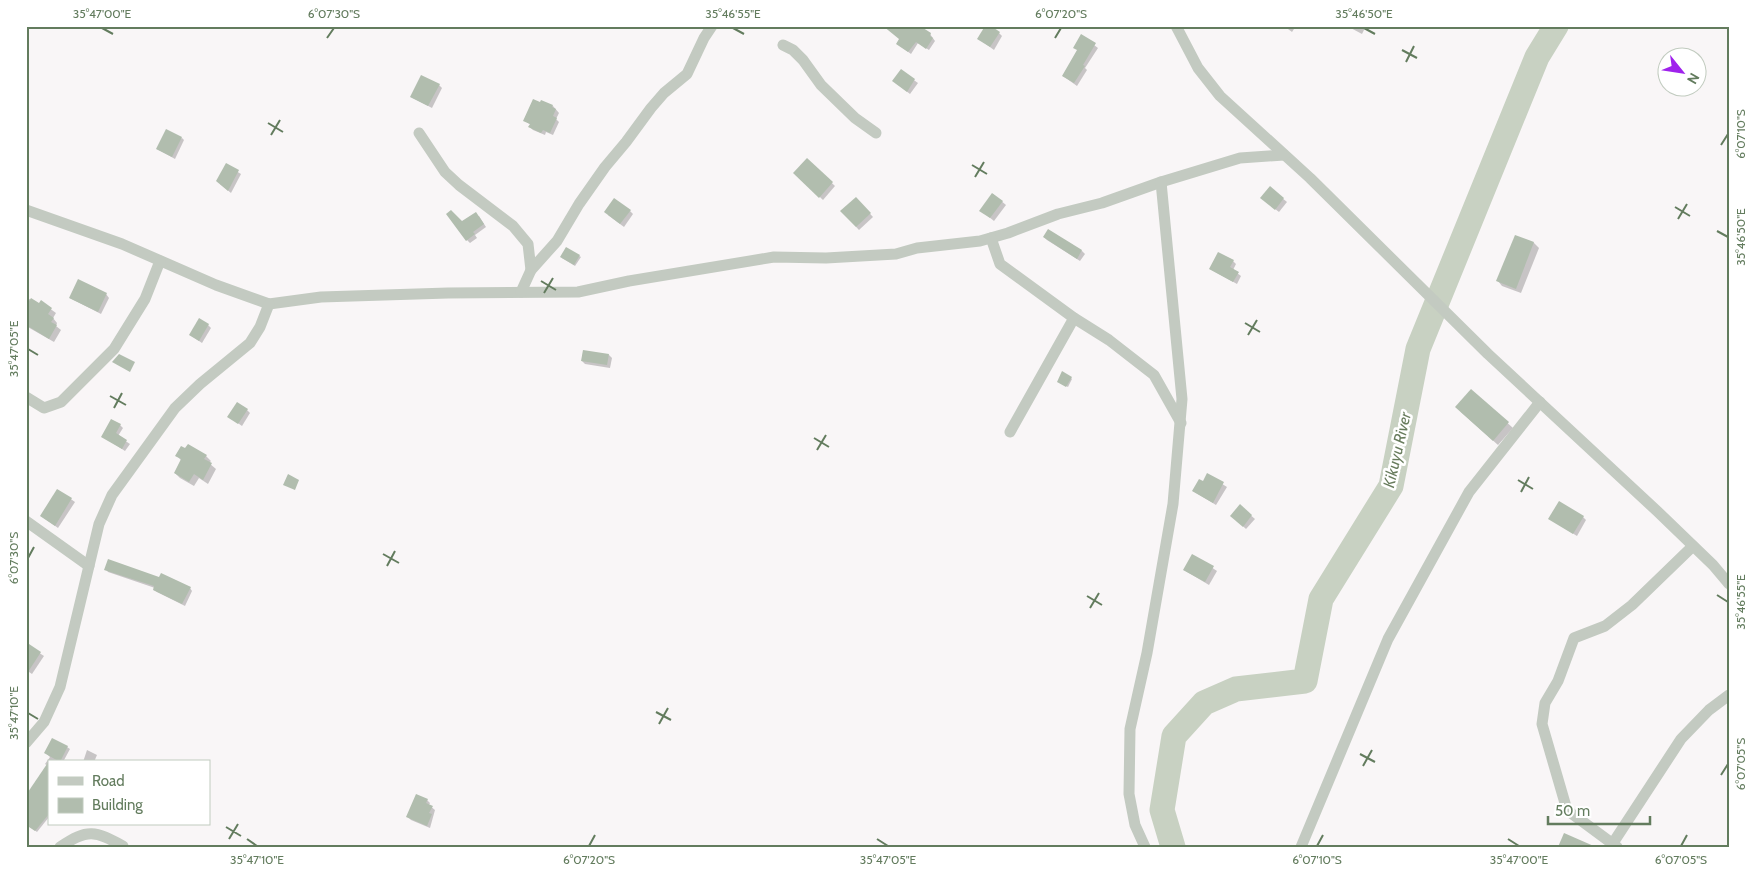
<svg xmlns="http://www.w3.org/2000/svg" width="1755" height="873" font-family="Cabin,sans-serif">
<rect width="100%" height="100%" fill="#f9f6f7"/>
<!-- shadow -->
<g fill="#0003">
<path d="M1284,26H1296L1292,32Z"/>
<path d="M1347,26H1366L1362,34Z"/>
<path d="M999,33L1002,36L994,50L979,39Z"/>
<path d="M930,34L935,41L929,50L918,43L911,54L900,46Z"/>
<path d="M1082,36L1098,48L1085,68L1087,70L1077,86L1063,76L1078,51Z"/>
<path d="M901,71L918,83L910,94L897,84Z"/>
<path d="M439,85L442,88L432,108L411,97Z"/>
<path d="M542,102L553,106L559,113L556,119L559,122L553,135L546,132L545,135L533,130L530,127L531,125L525,121Z"/>
<path d="M182,138L184,140L175,159L157,149Z"/>
<path d="M807,160L835,186L823,200L795,173Z"/>
<path d="M226,165L241,174L231,193L220,184Z"/>
<path d="M1270,188L1287,202L1279,212L1265,201Z"/>
<path d="M993,194L1006,205L994,221L984,213Z"/>
<path d="M856,198L873,217L859,230L842,212Z"/>
<path d="M630,211L633,214L624,227L608,215Z"/>
<path d="M479,216L486,227L475,235L477,238L470,243L467,240L462,223Z"/>
<path d="M1049,231L1082,251L1085,254L1080,261L1047,240L1044,237Z"/>
<path d="M1516,236L1534,243L1539,248L1521,293L1502,286L1498,281Z"/>
<path d="M566,248L581,257L575,266L562,258Z"/>
<path d="M1233,261L1236,264L1233,270L1241,276L1237,284L1210,269Z"/>
<path d="M106,294L109,298L101,314L70,298Z"/>
<path d="M26,297L39,305L41,302L56,313L53,318L57,323L56,326L61,330L54,342L26,326Z"/>
<path d="M208,325L211,328L202,343L190,335Z"/>
<path d="M609,355L612,358L610,368L585,364L582,361Z"/>
<path d="M1071,378L1072,379L1068,387L1060,383Z"/>
<path d="M1471,390L1513,428L1498,445L1461,412Z"/>
<path d="M247,410L250,413L242,426L229,417Z"/>
<path d="M120,425L123,428L118,436L130,444L125,451L102,436Z"/>
<path d="M177,456H206L211,461L209,463L216,469L208,484L199,478L194,486L180,478L175,473L182,461Z"/>
<path d="M1208,475L1227,487L1216,505L1193,491L1203,483Z"/>
<path d="M58,490L75,502L58,528L41,516Z"/>
<path d="M1240,506L1255,519L1246,529L1235,519Z"/>
<path d="M1583,517L1586,520L1577,536L1553,521Z"/>
<path d="M1193,555L1217,571L1209,585L1184,570Z"/>
<path d="M106,569L190,588L192,591L185,606L157,592L154,590L155,588L108,572Z"/>
<path d="M27,645L44,656L32,674L26,670Z"/>
<path d="M67,747L70,749L63,762H49L48,766L45,764L50,757L46,753Z"/>
<path d="M87,750L97,755L94,762H83Z"/>
<path d="M49,776V817L37,832L26,824Z"/>
<path d="M427,800L430,803L429,805L435,810L430,828L411,820L408,817Z"/>
</g>
<g fill="none" stroke-linecap="round" stroke-linejoin="round">
<!-- river -->
<path stroke="#c8d1c2" stroke-width="25" d="M1173,847L1162,810L1174,736L1204,703L1236,689L1305,681L1321,599L1391,486L1418,349L1537,57L1556,26"/>
</g>
<!-- building -->
<g fill="#b1bdae">
<path d="M883,26H920L931,33L930,36L933,38L926,49L916,42L908,52L896,44L899,39Z"/>
<path d="M985,26H991L1000,32L990,47L977,39Z"/>
<path d="M1081,34L1096,43L1083,65L1085,66L1074,83L1062,76L1077,50L1073,48Z"/>
<path d="M901,69L915,79L907,92L892,81Z"/>
<path d="M421,75L440,84L428,106L410,97Z"/>
<path d="M533,99L540,102L541,100L553,105L552,107L556,109L553,116L557,118L550,133L543,130L541,133L528,127L530,124L523,121Z"/>
<path d="M166,129L182,137L172,157L156,149Z"/>
<path d="M807,158L833,182L819,198L793,173Z"/>
<path d="M226,163L239,170L228,191L216,181Z"/>
<path d="M1270,186L1284,198L1275,210L1260,198Z"/>
<path d="M992,193L1003,201L990,218L979,211Z"/>
<path d="M856,197L871,213L856,227L840,211Z"/>
<path d="M614,198L631,210L620,224L604,212Z"/>
<path d="M451,210L462,221L476,212L484,224L473,232L475,234L466,241L446,214Z"/>
<path d="M1048,229L1082,250L1077,259L1043,237Z"/>
<path d="M1515,235L1534,242L1516,289L1496,281Z"/>
<path d="M566,247L580,255L574,265L560,257Z"/>
<path d="M1218,252L1234,260L1230,267L1239,272L1233,282L1209,269Z"/>
<path d="M78,279L107,293L98,312L69,298Z"/>
<path d="M31,298L39,303L41,300L52,308L48,314L54,318L51,322L57,325L49,339L26,325V306Z"/>
<path d="M199,318L209,324L199,341L189,335Z"/>
<path d="M583,350L609,354L607,365L581,361Z"/>
<path d="M119,354L135,362L130,372L112,362Z"/>
<path d="M1062,371L1072,377L1066,387L1057,382Z"/>
<path d="M1471,389L1509,422L1493,441L1455,407Z"/>
<path d="M237,402L248,409L238,424L227,417Z"/>
<path d="M111,419L121,424L116,433L127,440L122,449L101,437Z"/>
<path d="M188,444L207,455L204,459L212,463L203,480L194,474L189,482L174,473L181,459L175,456L181,446L185,448Z"/>
<path d="M1207,473L1224,482L1213,503L1192,491L1199,479L1203,481Z"/>
<path d="M288,474L299,480L295,490L283,485Z"/>
<path d="M57,489L72,498L55,526L40,516Z"/>
<path d="M1559,501L1584,516L1573,534L1548,519Z"/>
<path d="M1240,504L1252,515L1243,527L1230,516Z"/>
<path d="M1192,554L1214,566L1205,582L1183,570Z"/>
<path d="M108,559L159,577L161,573L191,587L182,604L153,590L154,586L104,570Z"/>
<path d="M26,642L41,652L26,675Z"/>
<path d="M52,738L68,746L60,762L44,753Z"/>
<path d="M49,761V814L35,831L26,825V795Z"/>
<path d="M416,794L428,799L426,803L433,806L429,813L432,814L427,826L406,817Z"/>
<path d="M1564,833L1596,847H1558Z"/>
</g>
<g fill="none" stroke-linecap="round" stroke-linejoin="round">
<!-- street -->
<g stroke="#c3cac1" stroke-width="11">
<path d="M1176,26L1198,68L1220,96L1310,178L1488,354L1657,511L1713,565L1729,584"/>
<path d="M783,45L793,50L803,60L821,85L855,118L876,133"/>
<path d="M419,133L445,172L459,185L513,226L528,244L531,270"/>
<path d="M26,210L122,244L216,285L269,304L321,297L448,293L578,292L629,281L774,257L826,258L896,254L917,248L980,241L1008,233L1058,214L1102,203L1161,182L1240,158L1284,155"/>
<path d="M991,238L1000,264L1074,318L1109,340L1154,375L1181,423"/>
<path d="M521,292L531,270L557,241L579,204L605,167L626,142L651,108L664,93L687,74L704,38L712,26"/>
<path d="M26,397L44,408L61,402L114,349L145,299L160,261"/>
<path d="M1010,432L1074,318"/>
<path d="M26,521L89,566"/>
<path d="M26,743L44,722L60,687L99,524L112,495L175,408L200,384L250,343L260,327L269,304"/>
<path d="M1613,843L1681,739L1709,710L1729,695"/>
<path d="M60,847C88,828 95,831 123,846"/>
<path d="M1145,847L1135,825L1129,794L1130,729L1147,653L1173,504L1182,399L1161,182"/>
<path d="M1301,847L1388,639L1469,492L1540,402"/>
<path d="M1617,847L1567,810L1542,724L1545,703L1558,681L1574,638L1605,626L1632,605L1693,546"/>
</g>
</g>
<!-- ticks -->
<path fill="none" stroke="#637c5e" stroke-width="2" d="M102,28L113,34M733,28L744,34M1364,28L1375,34M327,38L334,28M1055,38L1061,28M1402,50L1417,58M1406,62L1414,46M268,123L283,132M271,135L280,120M1721,145L1728,134M972,165L987,174M975,177L984,162M1675,207L1690,216M1678,219L1687,204M1717,231L1728,237M541,281L556,290M544,293L553,278M1245,323L1260,332M1248,335L1257,320M28,349L38,355M110,396L126,405M114,408L122,393M814,438L829,447M817,450L826,435M1518,480L1533,489M1521,492L1529,477M383,554L399,563M28,558L34,547M387,566L395,551M1717,595L1728,602M1087,596L1102,605M1090,608L1099,593M656,712L671,720M28,713L38,719M659,724L668,708M1360,754L1375,762M1363,766L1372,750M1721,775L1728,764M226,827L241,836M229,839L238,824M247,839L257,846M877,839L888,846M1508,839L1519,846M589,846L595,835M1317,846L1323,835M1681,846L1687,835"/>
<g text-anchor="middle" dominant-baseline="central" stroke-width="5" stroke-linejoin="round" paint-order="stroke">
<!-- water labels -->
<g font-size="16" font-style="italic" fill="#687c5d" stroke="#fff">
<text transform="translate(1397 450) rotate(-77)">Kikuyu River</text>
</g>
</g>
<!-- border -->
<rect width="1755" height="873" fill="none" stroke="#ffffff" stroke-width="55"/>
<!-- legend -->
<rect x="48" y="760" width="162" height="65" fill="#ffffff" stroke="#c1cbbf"/>
<rect x="58" y="777" width="25" height="8" fill="#c3cac1" stroke="#c1cbbf"/>
<text x="92" y="786" font-size="15" fill="#637c5e">Road</text>
<rect x="58" y="798" width="25" height="15" fill="#b1bdae" stroke="#c1cbbf"/>
<text x="92" y="810" font-size="15" fill="#637c5e">Building</text>
<!-- north arrow -->
<g transform="translate(1682 72) rotate(120)"><circle r="24" fill="#ffffff" stroke="#c1cbbf"/>
<path d="M0-4L9 19L0 12L-9 19Z" fill="#9f22ec"/>
<text y="-8" font-size="14" font-weight="bold" text-anchor="middle" fill="#637c5e">N</text>
</g>
<!-- scale -->
<path d="M1548 816v8h102v-8" fill="none" stroke="#637c5e" stroke-width="2.5"/>
<text x="1555" y="816" font-size="15" fill="#637c5e" stroke="#ffffff" stroke-width="4" paint-order="stroke">50 m</text>
<rect x="28" y="28" width="1700" height="818" fill="none" stroke="#637c5e" stroke-width="2"/>
<g font-size="12" text-anchor="middle" fill="#637c5e">
<text x="102" y="18">35°47'00"E</text>
<text x="334" y="18">6°07'30"S</text>
<text x="733" y="18">35°46'55"E</text>
<text x="1061" y="18">6°07'20"S</text>
<text x="1364" y="18">35°46'50"E</text>
<text transform="translate(1741 134) rotate(-90)" y="4">6°07'10"S</text>
<text transform="translate(1741 237) rotate(-90)" y="4">35°46'50"E</text>
<text transform="translate(14 349) rotate(-90)" y="4">35°47'05"E</text>
<text transform="translate(14 558) rotate(-90)" y="4">6°07'30"S</text>
<text transform="translate(1741 602) rotate(-90)" y="4">35°46'55"E</text>
<text transform="translate(14 713) rotate(-90)" y="4">35°47'10"E</text>
<text transform="translate(1741 764) rotate(-90)" y="4">6°07'05"S</text>
<text x="257" y="864">35°47'10"E</text>
<text x="589" y="864">6°07'20"S</text>
<text x="888" y="864">35°47'05"E</text>
<text x="1317" y="864">6°07'10"S</text>
<text x="1519" y="864">35°47'00"E</text>
<text x="1681" y="864">6°07'05"S</text>
</g>
</svg>
